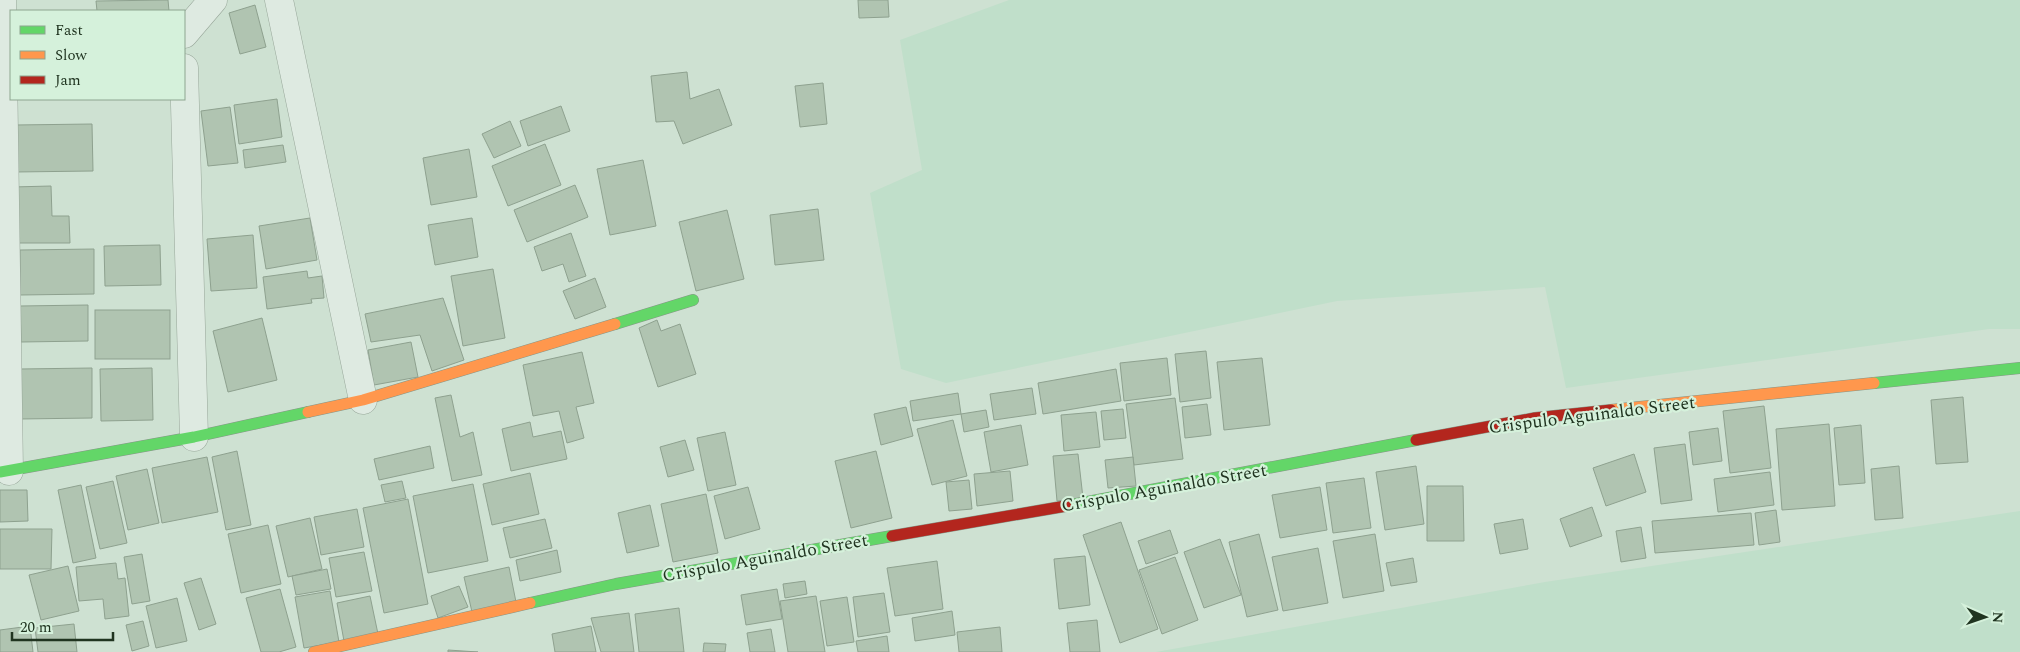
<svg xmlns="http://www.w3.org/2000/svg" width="2020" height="652" font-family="Spectral,serif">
<rect width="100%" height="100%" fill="#cee1d2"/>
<!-- farmland -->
<g fill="#c0dfca">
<path d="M1009,0H2020V329H1989L1566,388L1545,287L1337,301L946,383L901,369L870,193L922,170L900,40Z"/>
<path d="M2020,511V652H1156L1545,582Z"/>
</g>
<!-- building -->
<g fill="#b0c4b1" stroke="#8ea18f">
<path d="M168,0L169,11H97L96,1Z"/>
<path d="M858,0H888L889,17L859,18Z"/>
<path d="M255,5L266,47L240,54L229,13Z"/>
<path d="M687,72L690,99L719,89L732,125L683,144L674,121L656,122L651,76Z"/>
<path d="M823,83L827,124L800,127L795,86Z"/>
<path d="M277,99L282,137L239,144L234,105Z"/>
<path d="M561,106L570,131L528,146L520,121Z"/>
<path d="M230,107L238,163L208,166L201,111Z"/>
<path d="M510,121L521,146L494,158L482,134Z"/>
<path d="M92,124L93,171L15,172V125Z"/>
<path d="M545,144L561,185L508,206L492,166Z"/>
<path d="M283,145L286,162L245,168L243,150Z"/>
<path d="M469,149L477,197L431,205L423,158Z"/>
<path d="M643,160L656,226L610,235L597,169Z"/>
<path d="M575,185L588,217L527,242L514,210Z"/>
<path d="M51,186L52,216H69L70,243H13L12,187Z"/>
<path d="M818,209L824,260L775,265L770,215Z"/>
<path d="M727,210L744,279L696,291L679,222Z"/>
<path d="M310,218L317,260L266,269L259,226Z"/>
<path d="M472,218L478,257L435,265L428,225Z"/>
<path d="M571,233L586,276L569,282L563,264L542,271L534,247Z"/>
<path d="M253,235L257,288L211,291L207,239Z"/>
<path d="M160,245L161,285L105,286L104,246Z"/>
<path d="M94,249V294L20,295V250Z"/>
<path d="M493,269L505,338L463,346L451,276Z"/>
<path d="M307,271L308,278L322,276L324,298L311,299L312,303L267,309L263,277Z"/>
<path d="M595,278L606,307L575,319L563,291Z"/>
<path d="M443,298L464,360L432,371L420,335L371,342L365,314Z"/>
<path d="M88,305V341L21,342L20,306Z"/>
<rect x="95" y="310" width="75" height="49"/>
<path d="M262,318L277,380L228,392L213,331Z"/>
<path d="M657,320L661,331L680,324L696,374L658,387L639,328Z"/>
<path d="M411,342L418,377L374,385L368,350Z"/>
<path d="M1206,351L1211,398L1180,402L1175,354Z"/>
<path d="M582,352L594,403L576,407L584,438L567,443L559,411L533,416L523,365Z"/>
<path d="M1167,358L1171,395L1124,401L1120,363Z"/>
<path d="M1262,358L1270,425L1224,430L1217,362Z"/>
<path d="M92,368V418L20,419V369Z"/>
<path d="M152,368L153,420L101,421L100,369Z"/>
<path d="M1116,369L1121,401L1043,414L1038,383Z"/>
<path d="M1032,388L1036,414L994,420L990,394Z"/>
<path d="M958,393L961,414L913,421L910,401Z"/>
<path d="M451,395L460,437L473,432L482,475L452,481L435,398Z"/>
<path d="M1963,397L1968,462L1936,464L1931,400Z"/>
<path d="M1175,398L1183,459L1134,465L1126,404Z"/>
<path d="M1207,404L1211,435L1185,438L1182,407Z"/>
<path d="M1764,406L1771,468L1730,473L1723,411Z"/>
<path d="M906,407L913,436L881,445L874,414Z"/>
<path d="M1123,409L1126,438L1104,440L1101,411Z"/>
<path d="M986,410L989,427L964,432L961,414Z"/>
<path d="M1096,412L1100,447L1064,451L1061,415Z"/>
<path d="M953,420L967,476L932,485L917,429Z"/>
<path d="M530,422L533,437L561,431L567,459L511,471L502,429Z"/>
<path d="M1829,424L1835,506L1782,510L1776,429Z"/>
<path d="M1021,425L1028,465L991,472L984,432Z"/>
<path d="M1861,425L1865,483L1839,485L1834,428Z"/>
<path d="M1718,428L1722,461L1693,465L1689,432Z"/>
<path d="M725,432L736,485L708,491L697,438Z"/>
<path d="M685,440L694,470L668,477L660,447Z"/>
<path d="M1685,444L1692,500L1661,504L1654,448Z"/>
<path d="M430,446L434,468L379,480L374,459Z"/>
<path d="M237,451L251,525L226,530L212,457Z"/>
<path d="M876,451L892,518L851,528L835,461Z"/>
<path d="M1078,454L1083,498L1057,501L1053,456Z"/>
<path d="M1634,454L1646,492L1606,506L1593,468Z"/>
<path d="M207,457L218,512L162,523L152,468Z"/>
<path d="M1133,457L1136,486L1108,488L1105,460Z"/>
<path d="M1416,466L1424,524L1385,530L1376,472Z"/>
<path d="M1899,466L1903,518L1875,520L1871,469Z"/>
<path d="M147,469L159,523L128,530L116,476Z"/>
<path d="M1010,471L1013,501L977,506L974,474Z"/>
<path d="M1770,472L1774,505L1718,512L1714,479Z"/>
<path d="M530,473L539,514L492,525L483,484Z"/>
<path d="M1364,478L1371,528L1333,533L1326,483Z"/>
<path d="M969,480L972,509L949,511L946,482Z"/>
<path d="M113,481L127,543L100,549L86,487Z"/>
<path d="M402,481L406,498L385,502L381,485Z"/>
<path d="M473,484L488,561L428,573L413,496Z"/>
<path d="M81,485L96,558L73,563L58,490Z"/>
<path d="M1427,486H1463L1464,541H1427Z"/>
<path d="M748,487L760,529L725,539L714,496Z"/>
<path d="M1320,487L1327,530L1280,538L1272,495Z"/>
<path d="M0,490H27L28,521L0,522Z"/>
<path d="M706,494L718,553L673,562L661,504Z"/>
<path d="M408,499L428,604L384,613L363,508Z"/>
<path d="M650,505L659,546L627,553L618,513Z"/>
<path d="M1592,507L1602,536L1570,547L1560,519Z"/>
<path d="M357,509L364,547L321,555L314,517Z"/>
<path d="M1776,510L1780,542L1759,545L1755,513Z"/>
<path d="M1751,513L1754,545L1655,553L1652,521Z"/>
<path d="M310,518L322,569L288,577L276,526Z"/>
<path d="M545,519L552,548L510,558L503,528Z"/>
<path d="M1523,519L1528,549L1500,554L1494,524Z"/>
<path d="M1121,522L1158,629L1120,643L1083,535Z"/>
<path d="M268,525L281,584L241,593L228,534Z"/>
<path d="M1641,527L1646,558L1621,562L1616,531Z"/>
<path d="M0,529H52L51,569H0Z"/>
<path d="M1170,530L1178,553L1146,564L1138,541Z"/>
<path d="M1259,534L1278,610L1247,617L1229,542Z"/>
<path d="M1375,534L1384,591L1343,598L1333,541Z"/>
<path d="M1220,539L1241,595L1204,608L1184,552Z"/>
<path d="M1318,548L1328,603L1283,611L1272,557Z"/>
<path d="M557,550L561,572L520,581L516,560Z"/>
<path d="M364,552L372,591L336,597L329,558Z"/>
<path d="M142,554L150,601L132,604L124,557Z"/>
<path d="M1085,556L1090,605L1059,609L1054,559Z"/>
<path d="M1175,557L1198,620L1162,634L1139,570Z"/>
<path d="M1413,558L1417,582L1391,586L1386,563Z"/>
<path d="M937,561L943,609L895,616L887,568Z"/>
<path d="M116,563L118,579L125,578L129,616L105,619L103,599L79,601L76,567Z"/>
<path d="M68,566L79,611L41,620L29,575Z"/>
<path d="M509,567L516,602L472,612L464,577Z"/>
<path d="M327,569L331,589L296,595L292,576Z"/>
<path d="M201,578L216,624L199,630L184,583Z"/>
<path d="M805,581L807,594L785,598L783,584Z"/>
<path d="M459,586L468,607L438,618L431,596Z"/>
<path d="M280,589L296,647L279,652H261L246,598Z"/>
<path d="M777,589L782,619L746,625L741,595Z"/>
<path d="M330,591L339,642L304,648L295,597Z"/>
<path d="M884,593L890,632L858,637L853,597Z"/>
<path d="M370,596L378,634L344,641L337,603Z"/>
<path d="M816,596L825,652H788L780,601Z"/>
<path d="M847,597L854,642L827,646L820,601Z"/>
<path d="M177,598L187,641L156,648L146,606Z"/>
<path d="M679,608L684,652H639L635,614Z"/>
<path d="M952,611L955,635L915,641L912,618Z"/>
<path d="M629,613L634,652H601L591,618Z"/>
<path d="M1097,620L1100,652H1070L1067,623Z"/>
<path d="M143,621L149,646L132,651L126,625Z"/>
<path d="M74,624L77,652H38L35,628Z"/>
<path d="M30,626L33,652H0V630Z"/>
<path d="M591,626L596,652H555L552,634Z"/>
<path d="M1000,627L1002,652H959L957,632Z"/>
<path d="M771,629L775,652H750L747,633Z"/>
<path d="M887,636L889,652H858L856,641Z"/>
<path d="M704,643L726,644L725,652H703Z"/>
<path d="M448,650L478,652H448Z"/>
</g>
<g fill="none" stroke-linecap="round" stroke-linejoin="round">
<!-- street casing -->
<g stroke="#97a699" stroke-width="29">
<g id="street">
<path d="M2,0L9,471"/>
<path d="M279,0L363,400"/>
<path d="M184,34L213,0"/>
<path d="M184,68L194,437"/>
</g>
</g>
<!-- fast casing -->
<g stroke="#869688" stroke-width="12">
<g id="fast">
<path d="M615,324L693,300"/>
<path d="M1874,383L2020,368"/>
<path d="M0,472L194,437L308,412"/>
<path d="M1066,506L1416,440"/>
<path d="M530,603L616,584L892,536"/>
</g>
</g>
<!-- slow casing -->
<g stroke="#869688" stroke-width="12">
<g id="slow">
<path d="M1611,410L1874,383"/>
<path d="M308,412L363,400L615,324"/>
<path d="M314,652L530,603"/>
</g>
</g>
<!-- jam casing -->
<g stroke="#869688" stroke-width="12">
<g id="jam">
<path d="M1416,440L1535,418L1611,410"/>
<path d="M892,536L1066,506"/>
</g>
</g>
<!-- street -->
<use href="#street" stroke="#deeae1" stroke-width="28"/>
<!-- fast -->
<use href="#fast" stroke="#63d668" stroke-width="11"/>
<!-- slow -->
<use href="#slow" stroke="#ff974d" stroke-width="11"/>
<!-- jam -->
<use href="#jam" stroke="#b3261e" stroke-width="11"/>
</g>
<g text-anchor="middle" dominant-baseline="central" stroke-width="4.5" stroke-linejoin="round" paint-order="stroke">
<!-- street labels -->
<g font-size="18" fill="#203420" stroke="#d5f1db">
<text transform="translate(1592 415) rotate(-7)">Crispulo Aguinaldo Street</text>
<text transform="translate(1164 488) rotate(-10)">Crispulo Aguinaldo Street</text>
<text transform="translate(765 558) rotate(-10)">Crispulo Aguinaldo Street</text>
</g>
</g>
<!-- legend -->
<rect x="10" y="10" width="175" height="90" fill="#d5f1db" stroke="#8da590"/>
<rect x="20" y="26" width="25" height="8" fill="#63d668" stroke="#8da590"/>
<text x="55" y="35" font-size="15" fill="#203420">Fast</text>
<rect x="20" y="51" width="25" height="8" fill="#ff974d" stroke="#8da590"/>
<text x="55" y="60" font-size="15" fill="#203420">Slow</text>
<rect x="20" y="76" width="25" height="8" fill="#b3261e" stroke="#8da590"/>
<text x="55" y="85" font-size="15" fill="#203420">Jam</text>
<!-- north arrow -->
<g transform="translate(1985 617) rotate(92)" stroke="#d5f1db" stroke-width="4" paint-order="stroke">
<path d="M0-4L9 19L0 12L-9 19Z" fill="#203420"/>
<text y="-8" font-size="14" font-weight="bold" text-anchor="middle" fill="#203420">N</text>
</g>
<!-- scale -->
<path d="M12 632v8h101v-8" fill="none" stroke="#203420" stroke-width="2.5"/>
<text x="20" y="632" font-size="15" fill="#203420" stroke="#d5f1db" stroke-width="4" paint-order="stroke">20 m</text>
</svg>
